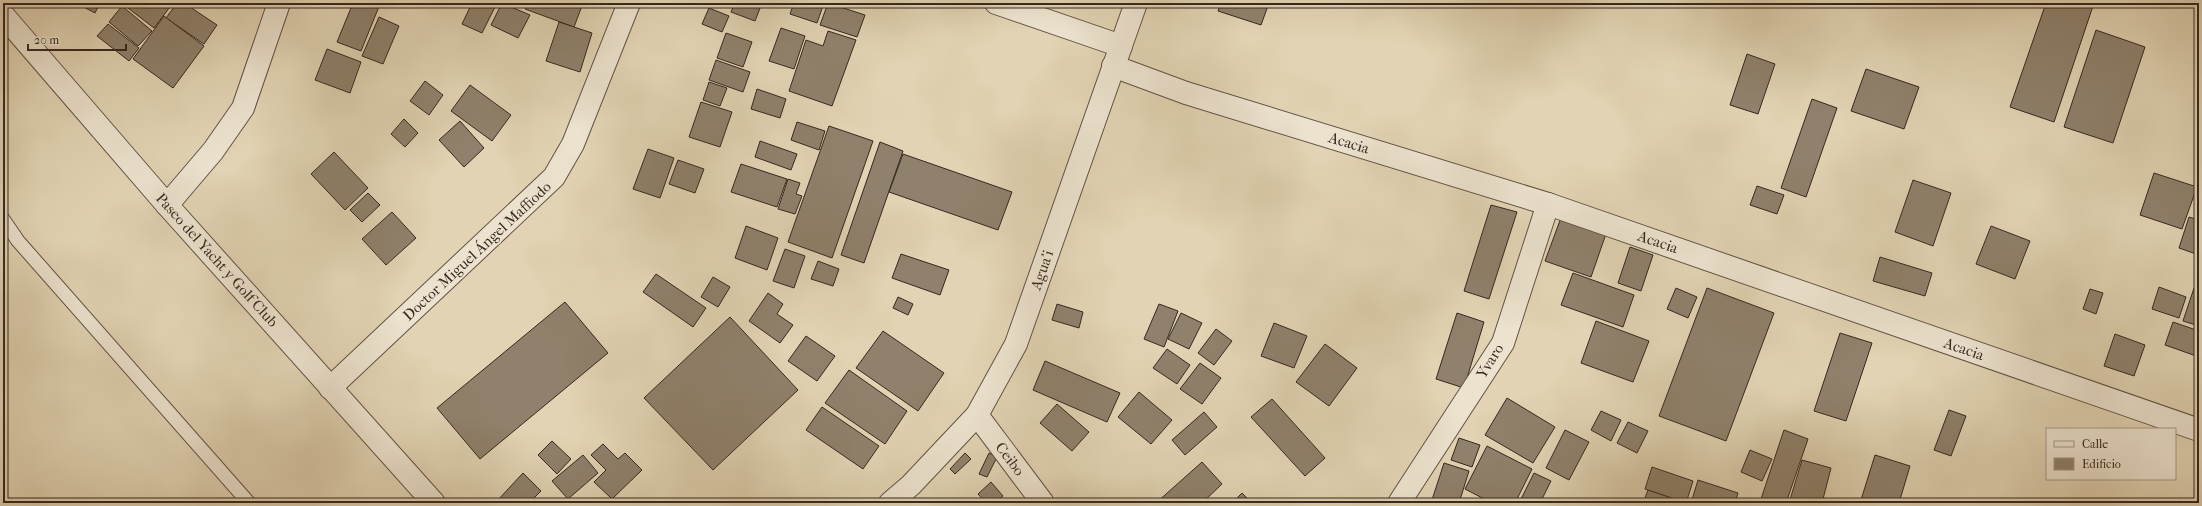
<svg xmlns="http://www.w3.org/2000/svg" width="2202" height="506" font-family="'IM FELL French Canon',serif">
<rect width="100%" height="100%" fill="#e1d3b3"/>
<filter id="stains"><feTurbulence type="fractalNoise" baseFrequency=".005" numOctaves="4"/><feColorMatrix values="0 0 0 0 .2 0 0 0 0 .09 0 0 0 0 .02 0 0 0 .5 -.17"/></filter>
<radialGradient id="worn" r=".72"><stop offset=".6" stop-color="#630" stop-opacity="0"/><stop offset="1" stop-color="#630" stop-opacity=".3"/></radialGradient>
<!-- building -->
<g fill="#8f816c" stroke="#362820">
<path d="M76,3H100L95,13Z"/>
<path d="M125,3H173L154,28L124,5Z"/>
<path d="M177,3H184L217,25L204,44L166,18Z"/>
<path d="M353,3L380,4L361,51L337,42Z"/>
<path d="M472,3H497L482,33L462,24Z"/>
<path d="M502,3L530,15L518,38L491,25Z"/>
<path d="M528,3H583L574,27L525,9Z"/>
<path d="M735,3H762L755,21L731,12Z"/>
<path d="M794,3H824L817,23L790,14Z"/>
<path d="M828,3L865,15L857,37L820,25Z"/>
<path d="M1221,3H1269L1261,25L1218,11Z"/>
<path d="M2046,3H2094L2054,122L2010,107Z"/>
<path d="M122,6L152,31L138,46L109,22Z"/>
<path d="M709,8L729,16L722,32L702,24Z"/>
<path d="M164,16L204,46L173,88L133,59Z"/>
<path d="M379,17L399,26L383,64L362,56Z"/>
<path d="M559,22L592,33L580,72L546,61Z"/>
<path d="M108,24L139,48L129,61L97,36Z"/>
<path d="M781,28L805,36L794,69L769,61Z"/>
<path d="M2096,30L2145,47L2113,143L2064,127Z"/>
<path d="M828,31L856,40L832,106L789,91L806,40L823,46Z"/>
<path d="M726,33L752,42L743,67L717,58Z"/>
<path d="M327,49L361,62L350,93L315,80Z"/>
<path d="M1747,54L1775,64L1758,114L1730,105Z"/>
<path d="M716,60L750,72L743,92L709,80Z"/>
<path d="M1866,69L1919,87L1904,129L1851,111Z"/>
<path d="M425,81L443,95L429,115L410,101Z"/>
<path d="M709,82L727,88L720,106L703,100Z"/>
<path d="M470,85L511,115L492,141L451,111Z"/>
<path d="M757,89L786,99L780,118L751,109Z"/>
<path d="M1812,99L1837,108L1806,197L1781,188Z"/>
<path d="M701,102L732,112L720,147L689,137Z"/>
<path d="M404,119L418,133L405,147L391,134Z"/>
<path d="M460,121L484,148L464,167L439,140Z"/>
<path d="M797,122L825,131L819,150L791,140Z"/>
<path d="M829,126L873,141L832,258L788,242Z"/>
<path d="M760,141L797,154L791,170L755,157Z"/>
<path d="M880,142L903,151L864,263L841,255Z"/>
<path d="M648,149L674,158L660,198L633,189Z"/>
<path d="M334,152L368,188L345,210L311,174Z"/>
<path d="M903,154L1012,192L998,230L889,192Z"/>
<path d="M678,160L704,169L695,193L669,184Z"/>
<path d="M741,164L787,179L777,207L731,192Z"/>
<path d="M2154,173L2197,187L2182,229L2140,215Z"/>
<path d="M788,179L800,183L796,194L802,196L795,214L778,209Z"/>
<path d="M1913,180L1951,193L1933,246L1895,232Z"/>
<path d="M1757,186L1784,195L1777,214L1750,205Z"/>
<path d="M368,193L380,205L362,222L350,210Z"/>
<path d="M1491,205L1517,212L1489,299L1464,291Z"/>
<path d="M392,212L416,238L386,265L362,239Z"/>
<path d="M1562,215L1607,231L1591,277L1545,261Z"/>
<path d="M2189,217L2199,220V255L2179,248Z"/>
<path d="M746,226L778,238L767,270L735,258Z"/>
<path d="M1991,226L2030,241L2015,279L1976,264Z"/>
<path d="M1630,247L1653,255L1641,291L1618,283Z"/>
<path d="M785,249L805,256L794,288L773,281Z"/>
<path d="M901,254L949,270L940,295L892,278Z"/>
<path d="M1880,257L1932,273L1925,296L1873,281Z"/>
<path d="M818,261L839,269L833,286L811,279Z"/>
<path d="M1573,273L1634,295L1623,327L1561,305Z"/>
<path d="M656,274L706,308L693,327L643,292Z"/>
<path d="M713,277L730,287L718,307L701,297Z"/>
<path d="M2159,287L2186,297L2179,318L2152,309Z"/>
<path d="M1676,288L1697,297L1688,318L1667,309Z"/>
<path d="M1707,288L1774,313L1726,441L1659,416Z"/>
<path d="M2194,288L2199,290V326L2183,321Z"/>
<path d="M2090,289L2103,293L2096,314L2083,309Z"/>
<path d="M768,293L783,304L777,314L793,325L780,343L749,321Z"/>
<path d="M898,297L913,304L908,315L893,308Z"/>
<path d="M565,302L608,353L480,459L437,408Z"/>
<path d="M1057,304L1083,312L1079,328L1052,320Z"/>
<path d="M1159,304L1178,311L1164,347L1144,339Z"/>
<path d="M1181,313L1202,323L1189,349L1168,339Z"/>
<path d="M1457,313L1484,322L1464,388L1436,379Z"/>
<path d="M730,317L798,390L713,470L644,398Z"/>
<path d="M1596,321L1649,341L1633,382L1581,363Z"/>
<path d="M2173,322L2199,331V357L2165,345Z"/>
<path d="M1274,323L1307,336L1294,368L1261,356Z"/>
<path d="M1216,329L1232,341L1214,365L1198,353Z"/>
<path d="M883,331L944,373L918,411L856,368Z"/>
<path d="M1840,333L1872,343L1846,421L1814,411Z"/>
<path d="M2115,334L2145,345L2134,376L2104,366Z"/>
<path d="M806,336L835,356L817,381L788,361Z"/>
<path d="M1325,344L1357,368L1329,406L1296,382Z"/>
<path d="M1167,349L1190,365L1177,384L1153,368Z"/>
<path d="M1045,361L1120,393L1107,422L1033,390Z"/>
<path d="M1200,363L1221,378L1202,404L1180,389Z"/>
<path d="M849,370L907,411L885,444L825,403Z"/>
<path d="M1139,392L1172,420L1151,444L1118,417Z"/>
<path d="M1507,398L1555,427L1533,463L1485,435Z"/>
<path d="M1272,399L1325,458L1305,476L1251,417Z"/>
<path d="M1057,404L1089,432L1072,451L1040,423Z"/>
<path d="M822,407L879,446L863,469L806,430Z"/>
<path d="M1949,410L1966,416L1951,456L1934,450Z"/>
<path d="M1601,411L1621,420L1611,441L1591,430Z"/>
<path d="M1204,412L1217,427L1185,455L1172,440Z"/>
<path d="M1628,422L1648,431L1637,453L1617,443Z"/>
<path d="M1565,430L1589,442L1569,480L1546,468Z"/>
<path d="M1784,430L1808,439L1786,503H1772L1761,499Z"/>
<path d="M1459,438L1480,445L1472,467L1451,460Z"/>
<path d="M552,441L571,459L557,474L538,455Z"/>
<path d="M603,444L618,459L625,453L642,470L612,499L594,482L606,470L591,455Z"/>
<path d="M1487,446L1532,469L1515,503H1492L1465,489Z"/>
<path d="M1750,450L1772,459L1762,481L1741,472Z"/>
<path d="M965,453L971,459L955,474L950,469Z"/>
<path d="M989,453L997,457L987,477L979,474Z"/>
<path d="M583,455L598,473L568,499L552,481Z"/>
<path d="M1875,455L1910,466L1899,503H1860Z"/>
<path d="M1802,460L1831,468L1822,503H1789Z"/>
<path d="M1202,462L1222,484L1202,503H1156Z"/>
<path d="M1444,463L1469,471L1459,503H1431Z"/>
<path d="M1652,467L1693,481L1686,503L1645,489Z"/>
<path d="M523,473L541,491L529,503H499L497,501Z"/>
<path d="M1534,473L1551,481L1540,503H1519Z"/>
<path d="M1698,480L1738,493L1735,503H1691Z"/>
<path d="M991,482L1003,496L995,503H986L978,494Z"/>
<path d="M1648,490L1686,503H1643Z"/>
<path d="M1242,493L1252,503H1232Z"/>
<path d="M2180,498L2196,503H2179Z"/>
</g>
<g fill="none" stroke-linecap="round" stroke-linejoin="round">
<!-- lane casing -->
<g stroke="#615345" stroke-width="15">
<path id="lane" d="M3,219L18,241L249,503"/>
</g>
<!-- street casing -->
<g stroke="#615345" stroke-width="24">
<g id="street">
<path d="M996,3L1121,46"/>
<path d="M3,15L167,205L434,503"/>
<path d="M1113,66L1186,93L1548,204L2199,430"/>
<path d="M167,205L213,151L243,108L279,3"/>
<path d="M330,388L554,177L573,144L629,3"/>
<path d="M977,415L1043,503"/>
<path d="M890,503L911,485L977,415L1016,344L1136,3"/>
<path d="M1399,503L1503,343L1548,204"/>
</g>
</g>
<!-- lane -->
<use href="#lane" stroke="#ece2ce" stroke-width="13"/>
<!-- street -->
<use href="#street" stroke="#ece2ce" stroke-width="22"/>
</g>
<g text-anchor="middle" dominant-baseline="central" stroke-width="3.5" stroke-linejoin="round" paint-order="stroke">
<!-- street labels -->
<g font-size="15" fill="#362820" stroke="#ece2ce">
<text transform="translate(1349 143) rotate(17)">Acacia</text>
<text transform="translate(1658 242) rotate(19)">Acacia</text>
<text transform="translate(477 251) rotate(-43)">Doctor Miguel Ángel Maffiodo</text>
<text transform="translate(217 260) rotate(48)">Paseo del Yacht y Golf Club</text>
<text transform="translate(1042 270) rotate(-71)">Agua'i</text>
<text transform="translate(1964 349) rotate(19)">Acacia</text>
<text transform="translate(1490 361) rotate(-58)">Yvaro</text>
<text transform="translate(1010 459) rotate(53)">Ceibo</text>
</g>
</g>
<!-- margin -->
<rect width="2202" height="506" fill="none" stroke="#e1d3b3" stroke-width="16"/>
<rect x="4" y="4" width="2194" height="498" fill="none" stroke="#362820" stroke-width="2"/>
<rect x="8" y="8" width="2186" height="490" fill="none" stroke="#362820"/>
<!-- legend -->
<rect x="2046" y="428" width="130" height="52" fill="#ece2ce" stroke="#a39888"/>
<rect x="2054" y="441" width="20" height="6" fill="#ece2ce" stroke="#a39888"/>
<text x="2082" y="448" font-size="12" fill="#362820">Calle</text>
<rect x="2054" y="458" width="20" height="12" fill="#8f816c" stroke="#a39888"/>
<text x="2082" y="468" font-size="12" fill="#362820">Edificio</text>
<!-- scale -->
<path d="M28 44v6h98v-6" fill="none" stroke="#362820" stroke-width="2"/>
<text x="34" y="44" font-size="12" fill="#362820" stroke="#ece2ce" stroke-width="3" paint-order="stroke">20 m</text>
<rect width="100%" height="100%" filter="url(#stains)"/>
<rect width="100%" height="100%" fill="url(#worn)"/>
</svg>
